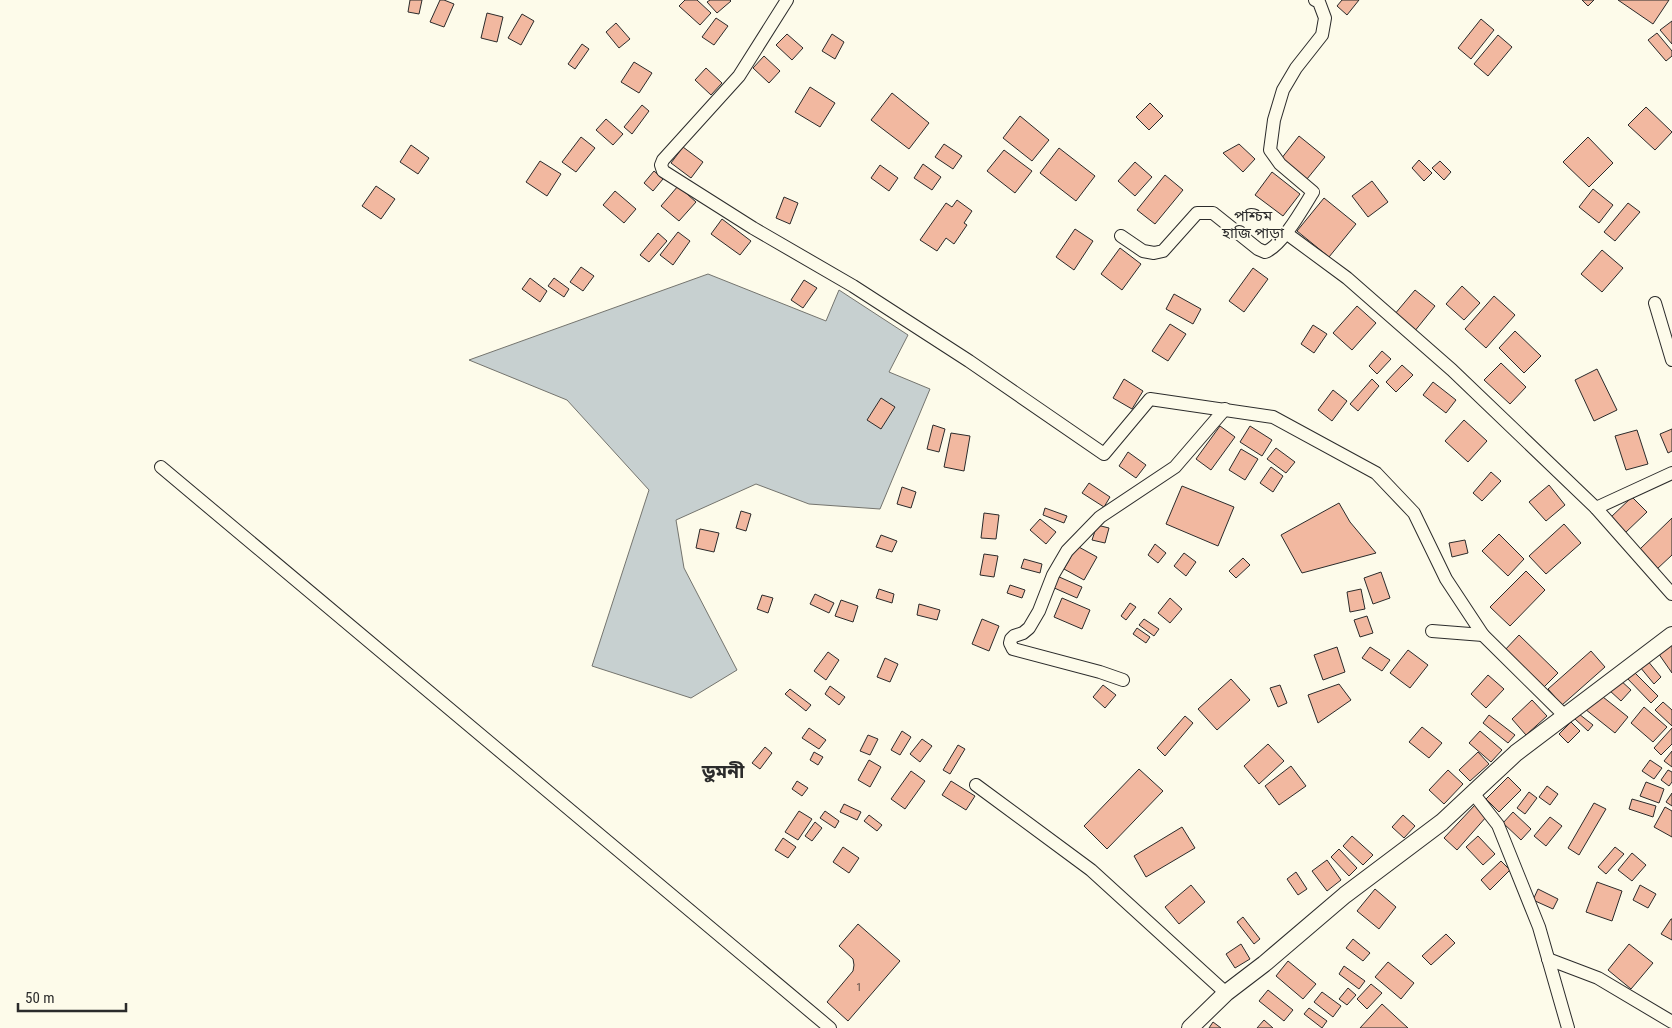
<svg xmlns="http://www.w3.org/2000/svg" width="1672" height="1028" font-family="'Roboto Condensed','Noto Sans Bengali',sans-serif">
<rect width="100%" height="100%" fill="#fdfbea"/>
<!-- water -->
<path fill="#c7d0d0" stroke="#74746e" d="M708,274L826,321L839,290L908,335L889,372L930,389L880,509L809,504L756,484L676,520L684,568L737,670L691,698L592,666L649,490L567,400L469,360Z"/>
<!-- building -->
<g fill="#f2b8a0" stroke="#2b2b2b">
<path d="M410,0H422L419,14L408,12Z"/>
<path d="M440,0H444L454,4L444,27L430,22Z"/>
<path d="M685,0H697L711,13L700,25L679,6Z"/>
<path d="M710,0H730L731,1L717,13L707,2Z"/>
<path d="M1342,0H1359L1347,15L1337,6Z"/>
<path d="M1582,0H1594L1588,6Z"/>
<path d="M1618,0H1669L1653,24Z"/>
<path d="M487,13L503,17L497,42L481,38Z"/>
<path d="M522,14L534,21L521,45L508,38Z"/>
<path d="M716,18L728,26L714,45L702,37Z"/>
<path d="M1481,19L1494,30L1471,59L1458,48Z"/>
<path d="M1672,21V44L1660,30Z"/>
<path d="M616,23L630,39L619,48L606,32Z"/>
<path d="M1657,33L1672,51V56L1666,61L1648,40Z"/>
<path d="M787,34L803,48L792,60L776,45Z"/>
<path d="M832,34L844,42L835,59L822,51Z"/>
<path d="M1498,35L1512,47L1488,76L1474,64Z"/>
<path d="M582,44L589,49L575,69L568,64Z"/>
<path d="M764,56L780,71L769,83L753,68Z"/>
<path d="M634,62L652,73L639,93L621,82Z"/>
<path d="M706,68L722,83L711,95L695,80Z"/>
<path d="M810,87L835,103L820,127L795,112Z"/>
<path d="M892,93L929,123L909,149L871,120Z"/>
<path d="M1150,103L1163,116L1149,130L1136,117Z"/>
<path d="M642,105L649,111L632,134L624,127Z"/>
<path d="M1646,107L1672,132L1655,150L1628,125Z"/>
<path d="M1020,116L1049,140L1032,161L1003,138Z"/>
<path d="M606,119L623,134L613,145L596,130Z"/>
<path d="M1299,136L1325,157L1307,179L1281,159Z"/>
<path d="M581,137L595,148L576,172L562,162Z"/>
<path d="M1588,137L1613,163L1589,187L1563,162Z"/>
<path d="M944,144L962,156L953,169L935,157Z"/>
<path d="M1239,144L1255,159L1243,172L1223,153Z"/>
<path d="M411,145L429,158L418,174L400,162Z"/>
<path d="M683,147L703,162L691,178L671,163Z"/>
<path d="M1059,148L1095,176L1076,201L1040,173Z"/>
<path d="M1004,150L1032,171L1015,193L987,171Z"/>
<path d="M1419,160L1432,173L1424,181L1412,168Z"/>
<path d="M540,161L561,174L547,196L526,182Z"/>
<path d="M1440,161L1451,172L1444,180L1432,168Z"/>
<path d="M1135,162L1152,177L1135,196L1118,181Z"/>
<path d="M923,164L941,177L932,190L914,178Z"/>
<path d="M880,165L898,178L889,191L871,178Z"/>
<path d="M654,171L663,179L653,191L644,183Z"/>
<path d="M1272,172L1300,194L1283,216L1255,195Z"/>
<path d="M1165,175L1183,190L1155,224L1137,210Z"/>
<path d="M1372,181L1388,202L1368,217L1352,196Z"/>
<path d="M376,186L395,199L381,219L362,206Z"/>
<path d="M678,186L696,202L679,221L661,206Z"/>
<path d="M1593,189L1613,205L1599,223L1579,207Z"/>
<path d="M615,191L636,209L624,223L603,205Z"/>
<path d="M784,197L798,203L790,224L776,218Z"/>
<path d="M1324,198L1356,224L1329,257L1297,231Z"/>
<path d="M957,200L972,211L964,223L967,225L954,244L946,238L937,251L920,240L946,203L952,207Z"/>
<path d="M1628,203L1640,212L1615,241L1604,232Z"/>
<path d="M722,219L751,241L740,255L711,234Z"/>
<path d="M1075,229L1093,241L1074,270L1056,257Z"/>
<path d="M678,232L690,241L673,265L660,255Z"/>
<path d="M658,233L667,241L649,262L640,255Z"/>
<path d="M1120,248L1141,264L1122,290L1101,274Z"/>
<path d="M1602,250L1623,268L1602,292L1581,274Z"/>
<path d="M581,267L594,276L583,291L570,282Z"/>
<path d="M1253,268L1268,279L1244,312L1229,301Z"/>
<path d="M530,278L547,291L540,302L522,289Z"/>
<path d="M554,278L569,289L564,297L548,286Z"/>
<path d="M804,280L817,288L803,308L791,300Z"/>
<path d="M1462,286L1480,303L1464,320L1446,304Z"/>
<path d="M1415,290L1435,306L1414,332L1394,315Z"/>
<path d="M1174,294L1201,309L1193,324L1166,309Z"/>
<path d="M1494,296L1515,315L1486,348L1465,329Z"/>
<path d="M1357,306L1376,323L1352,350L1333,333Z"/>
<path d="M1170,324L1186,334L1168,361L1152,351Z"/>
<path d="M1313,325L1327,334L1314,353L1301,344Z"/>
<path d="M1515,331L1541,356L1524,373L1499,348Z"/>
<path d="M1382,351L1391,359L1377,374L1369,366Z"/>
<path d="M1501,363L1526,387L1510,404L1484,380Z"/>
<path d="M1402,365L1413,375L1396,392L1386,382Z"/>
<path d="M1597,369L1617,410L1594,421L1575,380Z"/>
<path d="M1124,379L1143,391L1132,409L1113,398Z"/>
<path d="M1372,379L1379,386L1358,411L1350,404Z"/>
<path d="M1433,382L1456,400L1446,413L1423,395Z"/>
<path d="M1333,390L1347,401L1332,421L1318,410Z"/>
<path d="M881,398L895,407L881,429L867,420Z"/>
<path d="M1464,420L1487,441L1468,462L1445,441Z"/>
<path d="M933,425L945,429L939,452L927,449Z"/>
<path d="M1220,426L1235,437L1211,470L1196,459Z"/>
<path d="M1250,426L1272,440L1262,456L1240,442Z"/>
<path d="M1672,429V451L1668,453L1660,434Z"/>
<path d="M1637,430L1648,464L1626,470L1615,436Z"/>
<path d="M951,433L970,436L964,471L944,467Z"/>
<path d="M1276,448L1295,462L1286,473L1267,459Z"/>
<path d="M1241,449L1258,459L1245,480L1229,470Z"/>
<path d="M1128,452L1146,465L1136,478L1119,466Z"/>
<path d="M1271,467L1283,476L1273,492L1260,483Z"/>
<path d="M1491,472L1501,481L1482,501L1473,493Z"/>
<path d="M1089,483L1110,497L1104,507L1082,493Z"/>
<path d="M1549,485L1565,505L1546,521L1529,502Z"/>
<path d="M1182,486L1234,507L1218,546L1166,524Z"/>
<path d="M902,487L916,492L911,508L897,504Z"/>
<path d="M1632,497L1647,512L1625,533L1610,518Z"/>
<path d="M1339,503L1350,522L1376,553L1302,573L1281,535Z"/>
<path d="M1045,508L1067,516L1064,523L1043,515Z"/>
<path d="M741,511L751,514L746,531L736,528Z"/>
<path d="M984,513L999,515L996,539L981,538Z"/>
<path d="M1672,518V555L1657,569L1639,550Z"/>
<path d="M1040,519L1056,532L1046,544L1030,530Z"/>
<path d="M1564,524L1581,543L1546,574L1529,556Z"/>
<path d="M1097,525L1109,528L1105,543L1092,540Z"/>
<path d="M700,529L719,533L714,552L696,548Z"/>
<path d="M1499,534L1524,559L1508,576L1482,551Z"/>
<path d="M881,535L897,541L892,552L876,547Z"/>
<path d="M1465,540L1468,553L1452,557L1449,543Z"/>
<path d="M1155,544L1166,553L1158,563L1148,555Z"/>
<path d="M1077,546L1097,557L1084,580L1064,569Z"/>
<path d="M1184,553L1196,562L1186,576L1174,566Z"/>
<path d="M984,554L998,556L994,577L980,575Z"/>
<path d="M1243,558L1250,565L1236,578L1229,571Z"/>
<path d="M1024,559L1042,564L1040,573L1021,568Z"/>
<path d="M1526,571L1545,590L1510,626L1490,607Z"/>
<path d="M1381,572L1390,598L1373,604L1364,578Z"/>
<path d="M1057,576L1082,587L1077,598L1052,587Z"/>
<path d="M1010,585L1025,590L1022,598L1007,593Z"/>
<path d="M879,589L894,594L892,603L876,598Z"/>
<path d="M1361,589L1365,609L1350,612L1347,592Z"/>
<path d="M815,594L834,603L829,613L810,604Z"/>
<path d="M762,595L773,598L768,613L757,609Z"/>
<path d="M1062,598L1090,610L1082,629L1054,617Z"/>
<path d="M1170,598L1182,609L1170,623L1158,613Z"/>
<path d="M841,600L858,606L853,622L835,616Z"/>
<path d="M1130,603L1136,607L1126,620L1121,616Z"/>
<path d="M919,604L940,610L937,620L917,615Z"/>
<path d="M1367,616L1373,633L1360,637L1354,620Z"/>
<path d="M982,619L999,626L989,651L972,644Z"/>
<path d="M1144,619L1159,629L1154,636L1139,625Z"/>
<path d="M1137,628L1150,637L1146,643L1133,634Z"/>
<path d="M1519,635L1558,673L1542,689L1504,651Z"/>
<path d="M1672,639V673L1656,650Z"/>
<path d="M1337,647L1345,672L1323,680L1314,655Z"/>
<path d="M1370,647L1390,660L1382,671L1362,658Z"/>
<path d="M1408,650L1428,665L1410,688L1390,673Z"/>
<path d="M1591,651L1605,667L1562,705L1548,689Z"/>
<path d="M828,652L839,660L826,680L814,671Z"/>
<path d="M885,658L898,664L890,682L877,677Z"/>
<path d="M1647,660L1661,677L1654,684L1640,667Z"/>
<path d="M1633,671L1658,696L1651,703L1626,677Z"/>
<path d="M1488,675L1504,689L1486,708L1471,694Z"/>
<path d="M1231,679L1250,700L1217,730L1198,709Z"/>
<path d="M1619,679L1631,690L1621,701L1609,690Z"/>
<path d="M1339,684L1351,700L1318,723L1308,695Z"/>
<path d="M1103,685L1116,695L1105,708L1093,697Z"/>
<path d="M1280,685L1287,703L1278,707L1270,688Z"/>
<path d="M830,686L845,697L839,705L825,694Z"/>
<path d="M790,689L811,705L806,711L785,694Z"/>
<path d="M1598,693L1628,717L1615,733L1585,709Z"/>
<path d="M1532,700L1547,716L1526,735L1512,719Z"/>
<path d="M1663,702L1672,710V726L1655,710Z"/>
<path d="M1644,707L1667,727L1653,742L1631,723Z"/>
<path d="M1579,714L1593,725L1588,731L1575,719Z"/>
<path d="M1489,715L1515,735L1508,743L1483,723Z"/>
<path d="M1185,716L1193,723L1165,756L1157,748Z"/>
<path d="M1571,722L1580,731L1568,743L1559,734Z"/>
<path d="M1422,727L1442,743L1429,758L1409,742Z"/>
<path d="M809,728L826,740L819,749L802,738Z"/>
<path d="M1672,728V744L1661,755L1654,748Z"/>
<path d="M902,731L911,737L900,755L891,750Z"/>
<path d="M1480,731L1502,750L1491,762L1469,743Z"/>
<path d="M868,735L878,739L870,755L860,751Z"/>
<path d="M922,739L932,746L920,762L910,754Z"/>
<path d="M1268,744L1284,761L1259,784L1244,766Z"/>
<path d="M958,745L965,749L950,774L943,770Z"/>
<path d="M765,747L772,753L760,769L752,763Z"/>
<path d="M1672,751V767L1664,761Z"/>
<path d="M814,752L823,757L818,765L810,760Z"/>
<path d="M1478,752L1489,764L1470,781L1459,770Z"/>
<path d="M869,760L881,767L870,787L858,780Z"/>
<path d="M1650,760L1662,768L1654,779L1642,771Z"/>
<path d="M1291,766L1306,786L1279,805L1265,786Z"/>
<path d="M1139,769L1163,791L1107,849L1084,826Z"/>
<path d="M1448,770L1463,784L1444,804L1429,790Z"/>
<path d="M1668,770L1672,772V782L1669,786L1661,780Z"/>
<path d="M911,771L925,781L905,809L891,799Z"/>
<path d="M1508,777L1521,790L1499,812L1486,799Z"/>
<path d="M797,781L808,788L802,796L792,789Z"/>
<path d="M951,781L975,796L966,810L942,795Z"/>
<path d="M1646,782L1664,789L1659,803L1640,796Z"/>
<path d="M1547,786L1558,794L1550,805L1539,797Z"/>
<path d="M1529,792L1537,798L1525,814L1517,808Z"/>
<path d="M1672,793V806L1666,802Z"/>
<path d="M1632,799L1656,806L1653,817L1629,809Z"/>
<path d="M1594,803L1606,809L1579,855L1568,848Z"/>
<path d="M844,804L861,812L857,820L840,812Z"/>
<path d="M1475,805L1487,816L1457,850L1444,838Z"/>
<path d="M1665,807L1672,811V837L1654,827Z"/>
<path d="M799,811L812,819L798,840L785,832Z"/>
<path d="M825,811L839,821L835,828L820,818Z"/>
<path d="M1513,812L1531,829L1521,840L1503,823Z"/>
<path d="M869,815L882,825L877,831L864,821Z"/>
<path d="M1403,815L1415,826L1404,838L1392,827Z"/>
<path d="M1550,817L1562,826L1546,846L1534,836Z"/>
<path d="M815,822L822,828L812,841L805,836Z"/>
<path d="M1182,827L1195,848L1146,877L1134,856Z"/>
<path d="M1352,836L1373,855L1363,865L1343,846Z"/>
<path d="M1478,836L1495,854L1483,865L1466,847Z"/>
<path d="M783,838L796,847L788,858L775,850Z"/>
<path d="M843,847L859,858L849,873L833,862Z"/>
<path d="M1615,847L1624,854L1606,874L1598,867Z"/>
<path d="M1339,849L1357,868L1349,876L1331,857Z"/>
<path d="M1632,853L1646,865L1632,881L1618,870Z"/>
<path d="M1327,860L1341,880L1327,891L1312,871Z"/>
<path d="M1501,861L1510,870L1490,890L1481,880Z"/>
<path d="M1296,872L1307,889L1298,895L1287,879Z"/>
<path d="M1597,882L1622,891L1612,921L1586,912Z"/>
<path d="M1191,885L1205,902L1179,924L1165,907Z"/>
<path d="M1640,885L1656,894L1648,908L1633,900Z"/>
<path d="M1375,889L1396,907L1379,929L1357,911Z"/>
<path d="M1538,889L1558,899L1553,909L1533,900Z"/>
<path d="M1243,917L1260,939L1254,944L1237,922Z"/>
<path d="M1671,919H1672V940L1661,934Z"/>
<path d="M858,924L900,961L848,1021L827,1002L853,971L854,965L853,959L839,946Z"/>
<path d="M1446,934L1455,943L1431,965L1422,956Z"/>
<path d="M1353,939L1370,953L1363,961L1346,948Z"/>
<path d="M1241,944L1250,959L1235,968L1226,954Z"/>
<path d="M1629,944L1653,963L1631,989L1608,970Z"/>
<path d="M1288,961L1316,984L1303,999L1276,976Z"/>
<path d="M1388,962L1414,983L1401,999L1375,977Z"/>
<path d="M1344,966L1365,981L1359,989L1339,974Z"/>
<path d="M1371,984L1382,993L1367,1009L1357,999Z"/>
<path d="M1348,988L1356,995L1347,1005L1339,999Z"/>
<path d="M1268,990L1293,1010L1284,1021L1259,1001Z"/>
<path d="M1322,992L1341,1006L1333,1017L1314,1002Z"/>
<path d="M1382,1004L1408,1028H1360Z"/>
<path d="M1309,1008L1327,1021L1322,1028L1304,1014Z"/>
<path d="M1264,1020L1273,1028H1257Z"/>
<path d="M1213,1022L1221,1028H1209Z"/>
</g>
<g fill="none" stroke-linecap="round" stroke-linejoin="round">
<!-- minor casing -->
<g stroke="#2b2b2b" stroke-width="14">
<g id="minor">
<path d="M787,0L739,76L663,160L661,165L663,171L753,228L853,286L969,361L1104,454L1150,399L1273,417L1376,473L1414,513L1446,579L1483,635L1565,716"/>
<path d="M1286,233L1347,278L1452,370L1596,508L1672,594"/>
<path d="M1121,236L1143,251L1154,253L1163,251L1197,213H1213L1258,249L1265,252C1282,246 1303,208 1313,192L1280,164L1270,150L1274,120L1283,90L1296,68L1322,35L1325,18L1319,2L1315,0"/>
<path d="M1655,303L1672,360"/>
<path d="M161,467L830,1028"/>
<path d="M1596,508L1672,473"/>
<path d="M1432,631L1483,635"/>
<path d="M1123,680L1100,672L1013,649L1010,643L1011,639L1014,636L1023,633L1029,628L1039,611L1053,575L1067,551L1100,517L1175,467L1225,409"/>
<path d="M976,785L1091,870L1226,993"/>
<path d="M1473,793L1498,825L1539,927L1568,1028"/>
<path d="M1548,959L1598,978L1672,1022"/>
</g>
</g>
<!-- tertiary casing -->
<g stroke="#2b2b2b" stroke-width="18">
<path id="tertiary" d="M1190,1028L1226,993L1264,964L1345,895L1442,822L1516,753L1672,635"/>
</g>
<!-- minor -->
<use href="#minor" stroke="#fdfbea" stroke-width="12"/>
<!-- tertiary -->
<use href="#tertiary" stroke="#fdfbea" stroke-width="16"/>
</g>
<g text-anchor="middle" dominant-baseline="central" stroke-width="4" stroke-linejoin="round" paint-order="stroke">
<!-- number labels -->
<g font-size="11" fill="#5d4e48">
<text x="859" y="987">1</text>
</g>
<!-- neighbourhood labels -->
<g font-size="15" fill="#2b2b2b" stroke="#fdfbea">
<text x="1253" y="216">পশ্চিম<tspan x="1253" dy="17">হাজি পাড়া</tspan></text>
</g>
<!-- district labels -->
<g font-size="19" font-weight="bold" fill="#2b2b2b" stroke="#fdfbea">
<text x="723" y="771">ডুমনী</text>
</g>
</g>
<!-- scale -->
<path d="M18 1003v8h108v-8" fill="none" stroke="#2b2b2b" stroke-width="2.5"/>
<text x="25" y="1003" font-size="15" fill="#2b2b2b" stroke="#fdfbea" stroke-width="4" paint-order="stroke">50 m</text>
</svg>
